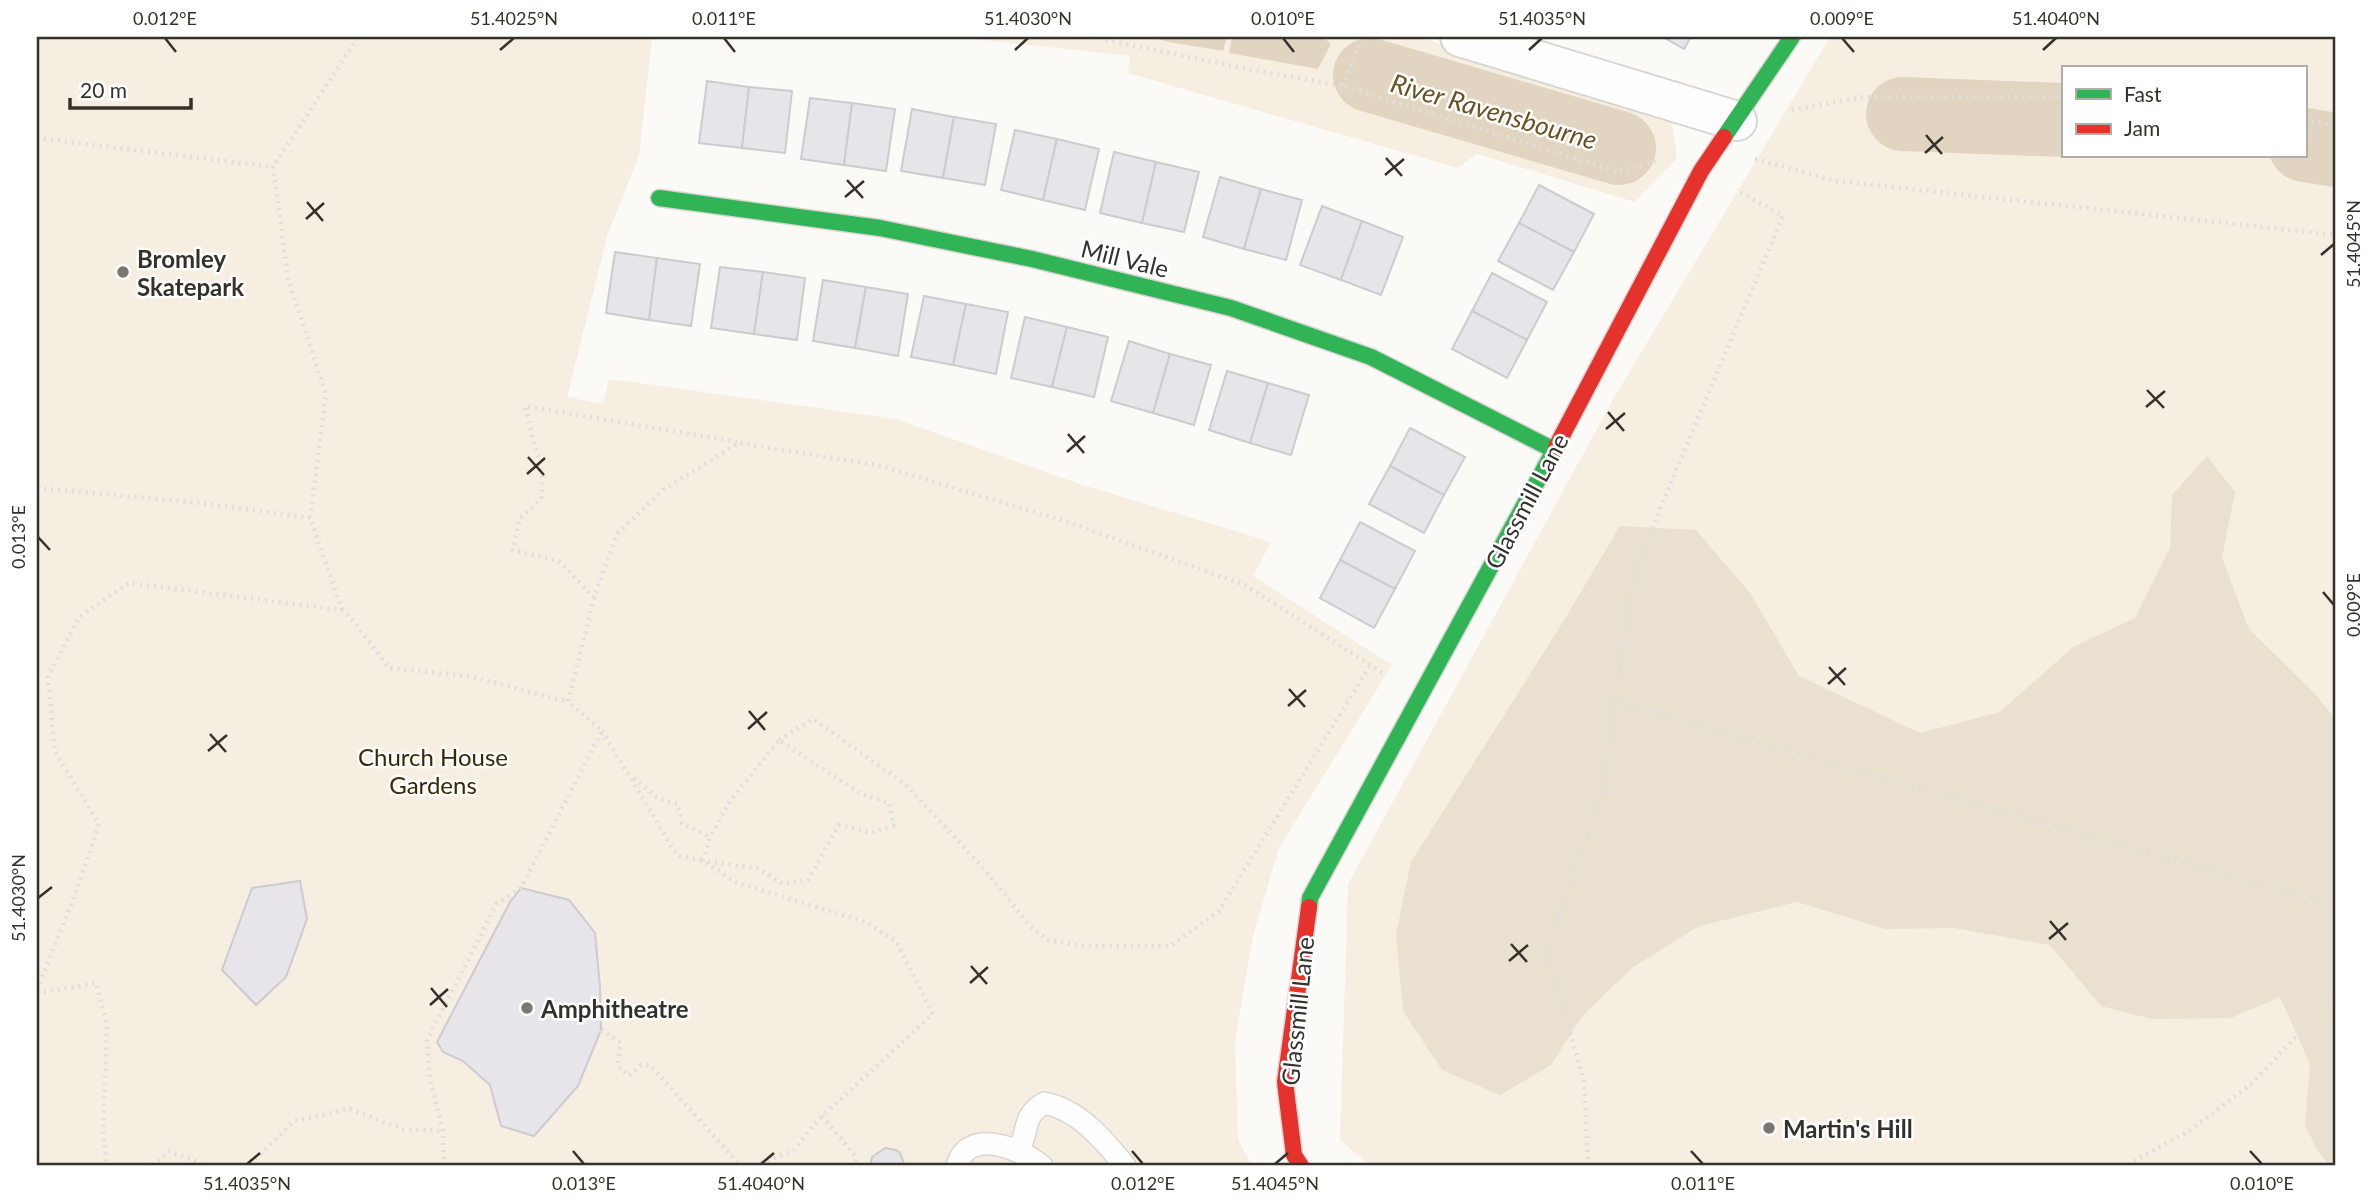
<svg xmlns="http://www.w3.org/2000/svg" width="2373" height="1203" font-family="Lato,sans-serif">
<rect width="100%" height="100%" fill="#fcfaf7"/>
<!-- green -->
<g fill="#f5eee1" fill-rule="evenodd">
<path d="M37,37H652L639,156L608,233L567,397L603,404L609,379L896,419L1080,484L1271,542L1253,576L1392,665L1279,848L1253,936L1235,1042L1238,1139L1252,1166H37Z"/>
<path d="M956,37H1418L1671,113L1677,158L1635,202L1477,154L1458,168L1128,73L1130,56Z"/>
<path d="M1830,37H2336V1166H1371L1340,1140L1348,884L1615,396ZM2063,68H2305V156H2063Z"/>
</g>
<!-- forest -->
<path fill="#e9e0cf" d="M2207,456L2235,492L2222,558L2249,629L2317,696L2336,720V1166H2329L2317,1149L2305,1125L2310,1064L2280,997L2231,1018L2152,1019L2101,1006L2050,945L1954,928L1886,929L1797,902L1699,926L1632,968L1583,1015L1551,1065L1500,1095L1442,1070L1403,1011L1396,934L1411,862L1563,622L1620,526L1696,530L1750,593L1799,676L1920,733L2000,712L2073,647L2135,618L2170,548L2172,495Z"/>
<!-- water -->
<g fill="#e1d5c1">
<path d="M1150,37H1227L1223,51L1169,42Z"/>
<path d="M1232,37H1323L1331,44L1318,69L1229,53Z"/>
</g>
<g fill="none" stroke-linecap="round" stroke-linejoin="round">
<!-- river -->
<g stroke="#e1d5c1" stroke-width="74">
<path d="M1370,75L1619,148"/>
<path d="M1903,114L2063,120"/>
<path d="M2305,145L2336,150"/>
</g>
</g>
<!-- building -->
<g fill="#e7e5e9" stroke="#cdcbcd" stroke-width="2">
<path d="M1663,37H1691L1684,49Z"/>
<path d="M707,81L749,87L742,148L699,143Z"/>
<path d="M749,87L792,91L785,153L742,148Z"/>
<path d="M810,98L852,103L844,165L801,159Z"/>
<path d="M852,103L895,109L886,171L844,165Z"/>
<path d="M912,109L954,117L943,178L901,171Z"/>
<path d="M954,117L996,124L985,185L943,178Z"/>
<path d="M1015,130L1057,139L1043,200L1001,190Z"/>
<path d="M1057,139L1099,149L1085,210L1043,200Z"/>
<path d="M1114,152L1156,162L1142,223L1100,213Z"/>
<path d="M1156,162L1199,172L1184,232L1142,223Z"/>
<path d="M1220,177L1261,189L1244,249L1203,237Z"/>
<path d="M1539,185L1594,214L1574,252L1519,223Z"/>
<path d="M1261,189L1302,200L1286,260L1244,249Z"/>
<path d="M1322,206L1362,221L1341,280L1300,265Z"/>
<path d="M1362,221L1403,237L1381,295L1341,280Z"/>
<path d="M1519,223L1574,252L1553,290L1498,261Z"/>
<path d="M615,252L657,258L649,320L606,313Z"/>
<path d="M657,258L700,264L691,326L649,320Z"/>
<path d="M720,267L763,272L754,334L711,328Z"/>
<path d="M763,272L805,278L797,340L754,334Z"/>
<path d="M1492,273L1547,302L1527,340L1472,311Z"/>
<path d="M823,280L866,287L855,348L813,341Z"/>
<path d="M866,287L908,294L898,356L855,348Z"/>
<path d="M924,296L966,304L953,365L911,357Z"/>
<path d="M966,304L1008,312L996,374L953,365Z"/>
<path d="M1472,311L1527,340L1507,378L1452,349Z"/>
<path d="M1025,317L1067,327L1052,387L1011,378Z"/>
<path d="M1067,327L1108,337L1094,397L1052,387Z"/>
<path d="M1129,341L1170,354L1153,413L1111,401Z"/>
<path d="M1170,354L1211,365L1194,425L1153,413Z"/>
<path d="M1227,371L1268,383L1250,443L1209,430Z"/>
<path d="M1268,383L1309,395L1291,455L1250,443Z"/>
<path d="M1410,428L1465,457L1444,495L1390,466Z"/>
<path d="M1390,466L1444,495L1424,533L1369,504Z"/>
<path d="M1360,522L1415,551L1395,589L1340,560Z"/>
<path d="M1340,560L1395,589L1374,628L1320,598Z"/>
<path d="M300,881L307,919L286,977L256,1005L222,970L252,888Z"/>
<path d="M521,888L569,900L595,933L600,987L601,1030L578,1086L534,1136L501,1126L490,1085L463,1061L443,1052L437,1042L510,902Z"/>
<path d="M885,1148L896,1150L900,1153L905,1166H870L872,1157Z"/>
</g>
<g fill="none" stroke-linecap="round" stroke-linejoin="round">
<!-- lane casing -->
<g stroke="#d8d6d2" stroke-width="24">
<g id="lane">
<path d="M1019,1150C1029,1129 1022,1117 1044,1103C1078,1109 1104,1140 1125,1166"/>
<path d="M957,1166C968,1126 1021,1149 1042,1166"/>
</g>
</g>
<!-- street casing -->
<g stroke="#d8d6d2" stroke-width="42">
<path id="street" d="M1460,37L1737,121"/>
</g>
<!-- fast casing -->
<g stroke="#d8d6d2" stroke-width="19">
<g id="fast">
<path d="M1724,137L1792,37"/>
<path d="M659,198L880,228L1032,259L1231,308L1371,357L1554,450"/>
<path d="M1309,907L1310,898L1556,447"/>
</g>
</g>
<!-- jam casing -->
<g stroke="#d8d6d2" stroke-width="19">
<g id="jam">
<path d="M1556,447L1701,171L1724,137"/>
<path d="M1301,1166L1294,1155L1285,1082L1309,907"/>
</g>
</g>
<!-- path -->
<g stroke="#dfdedd" stroke-width="4.5" stroke-dasharray="2 5" stroke-linecap="butt">
<path d="M1092,37L1242,68L1343,86L1615,171L1661,161"/>
<path d="M1343,86L1362,37"/>
<path d="M1792,110L1863,97H2063"/>
<path d="M2305,121L2336,125"/>
<path d="M37,138L273,167"/>
<path d="M1755,159L1836,181L2336,235"/>
<path d="M37,488L201,503L310,518"/>
<path d="M594,598L559,561L512,550L520,518L541,499L543,478L525,406L738,442"/>
<path d="M342,610L310,518L326,394L288,278L273,167L358,37"/>
<path d="M1615,702L2336,906"/>
<path d="M602,731L677,855L703,861L737,883L866,922L896,941L933,1014L819,1119L793,1151L750,1166"/>
<path d="M779,740L813,719L905,784L985,870L1030,926L1048,940L1081,946H1170L1219,911L1369,667"/>
<path d="M634,778L657,798L678,804L682,823L710,837L703,861L758,868L783,884L808,880L839,825L872,833L894,825L889,803L861,794L779,740L730,801L710,837"/>
<path d="M37,990L76,892L99,824L55,752L48,677L80,616L129,583L342,610L352,619L389,668L469,676L568,702L594,598L617,534L663,490L739,443L882,466L1065,521L1245,585L1386,675"/>
<path d="M37,993L96,983L107,1024L103,1134L107,1166"/>
<path d="M601,1030L621,1043L617,1065L629,1076L641,1065H650L741,1166"/>
<path d="M822,1116L856,1157V1166"/>
<path d="M153,1166L169,1151L208,1166"/>
<path d="M253,1166L255,1159L294,1121L350,1109L403,1129L443,1131"/>
<path d="M444,1166L443,1131L430,1079L427,1040L497,903L521,888L602,731L569,702"/>
<path d="M1588,1166L1584,1081L1547,950L1604,788L1615,702L1636,569L1661,506L1783,216L1736,190"/>
<path d="M2114,1166L2129,1164L2189,1131L2250,1085L2336,995"/>
</g>
<!-- lane -->
<use href="#lane" stroke="#fffefe" stroke-width="21"/>
<!-- street -->
<use href="#street" stroke="#fffefe" stroke-width="38"/>
<!-- fast -->
<use href="#fast" stroke="#30b455" stroke-width="16"/>
<!-- jam -->
<use href="#jam" stroke="#e5322d" stroke-width="16"/>
</g>
<!-- ticks -->
<path fill="none" stroke="#34312b" stroke-width="2.5" d="M165,38L176,52M724,38L735,52M1283,38L1294,52M1842,38L1854,52M500,50L514,38M1015,50L1028,38M1529,50L1542,38M2043,50L2056,38M1926,135L1942,154M1925,153L1943,137M1386,158L1402,176M1385,175L1404,159M847,180L863,198M845,197L864,181M307,202L323,221M306,219L324,203M2321,255L2334,244M2147,390L2164,408M2146,407L2165,391M1608,412L1624,431M1606,429L1625,413M1068,434L1084,453M1067,452L1085,436M528,457L544,475M527,474L545,458M38,537L50,550M2323,592L2334,605M1829,667L1845,685M1828,684L1846,668M1289,689L1305,707M1288,706L1306,690M749,711L765,730M748,729L767,712M210,734L226,752M208,751L227,735M38,898L52,887M2050,921L2066,940M2049,939L2068,923M1511,944L1527,962M1509,961L1528,945M971,966L987,984M970,983L988,967M431,988L447,1007M430,1005L448,989M573,1151L584,1164M1132,1151L1143,1164M1691,1151L1703,1164M2250,1151L2262,1164M247,1164L260,1153M761,1164L774,1153M1275,1164L1288,1153"/>
<!-- markers -->
<g fill="#7a7772" stroke="#fff" stroke-width="2.5">
<circle cx="123" cy="272" r="7"/>
<circle cx="527" cy="1008" r="7"/>
<circle cx="1769" cy="1128" r="7"/>
</g>
<g text-anchor="middle" dominant-baseline="central" stroke-width="5" stroke-linejoin="round" paint-order="stroke">
<!-- poi labels -->
<g font-size="24" font-weight="bold" fill="#34312b" stroke="#fff" text-anchor="start">
<text x="137" y="258">Bromley<tspan x="137" dy="28">Skatepark</tspan></text>
<text x="541" y="1008">Amphitheatre</text>
<text x="1783" y="1128">Martin's Hill</text>
</g>
<!-- street labels -->
<g font-size="24" fill="#34312b" stroke="#fff">
<text transform="translate(1125 258) rotate(14)">Mill Vale</text>
<text transform="translate(1526 501) rotate(-62)">Glassmill Lane</text>
<text transform="translate(1297 1011) rotate(-84)">Glassmill Lane</text>
</g>
<!-- park labels -->
<g font-size="24" fill="#3a2804" stroke="#fff">
<text x="433" y="756">Church House<tspan x="433" dy="28">Gardens</tspan></text>
</g>
<!-- water labels -->
<g font-size="26" font-style="italic" fill="#695123" stroke="#fff">
<text transform="translate(1494 111) rotate(16)">River Ravensbourne</text>
</g>
</g>
<!-- border -->
<rect width="2373" height="1203" fill="none" stroke="#ffffff" stroke-width="77"/>
<!-- legend -->
<rect x="2062" y="66" width="245" height="91" fill="#ffffff" stroke="#aeadaa" stroke-width="2"/>
<rect x="2076" y="89" width="35" height="10" fill="#30b455" stroke="#aeadaa" stroke-width="2"/>
<text x="2124" y="102" font-size="21" fill="#34312b">Fast</text>
<rect x="2076" y="124" width="35" height="10" fill="#e5322d" stroke="#aeadaa" stroke-width="2"/>
<text x="2124" y="136" font-size="21" fill="#34312b">Jam</text>
<!-- scale -->
<path d="M70 98v10h121v-10" fill="none" stroke="#34312b" stroke-width="3.5"/>
<text x="80" y="98" font-size="21" fill="#34312b" stroke="#ffffff" stroke-width="5" paint-order="stroke">20 m</text>
<rect x="38" y="38" width="2296" height="1126" fill="none" stroke="#34312b" stroke-width="2.5"/>
<g font-size="18" text-anchor="middle" fill="#34312b">
<text x="165" y="25">0.012°E</text>
<text x="514" y="25">51.4025°N</text>
<text x="724" y="25">0.011°E</text>
<text x="1028" y="25">51.4030°N</text>
<text x="1283" y="25">0.010°E</text>
<text x="1542" y="25">51.4035°N</text>
<text x="1842" y="25">0.009°E</text>
<text x="2056" y="25">51.4040°N</text>
<text transform="translate(2354 244) rotate(-90)" y="6">51.4045°N</text>
<text transform="translate(19 537) rotate(-90)" y="6">0.013°E</text>
<text transform="translate(2354 605) rotate(-90)" y="6">0.009°E</text>
<text transform="translate(19 898) rotate(-90)" y="6">51.4030°N</text>
<text x="247" y="1190">51.4035°N</text>
<text x="584" y="1190">0.013°E</text>
<text x="761" y="1190">51.4040°N</text>
<text x="1143" y="1190">0.012°E</text>
<text x="1275" y="1190">51.4045°N</text>
<text x="1703" y="1190">0.011°E</text>
<text x="2262" y="1190">0.010°E</text>
</g>
</svg>
